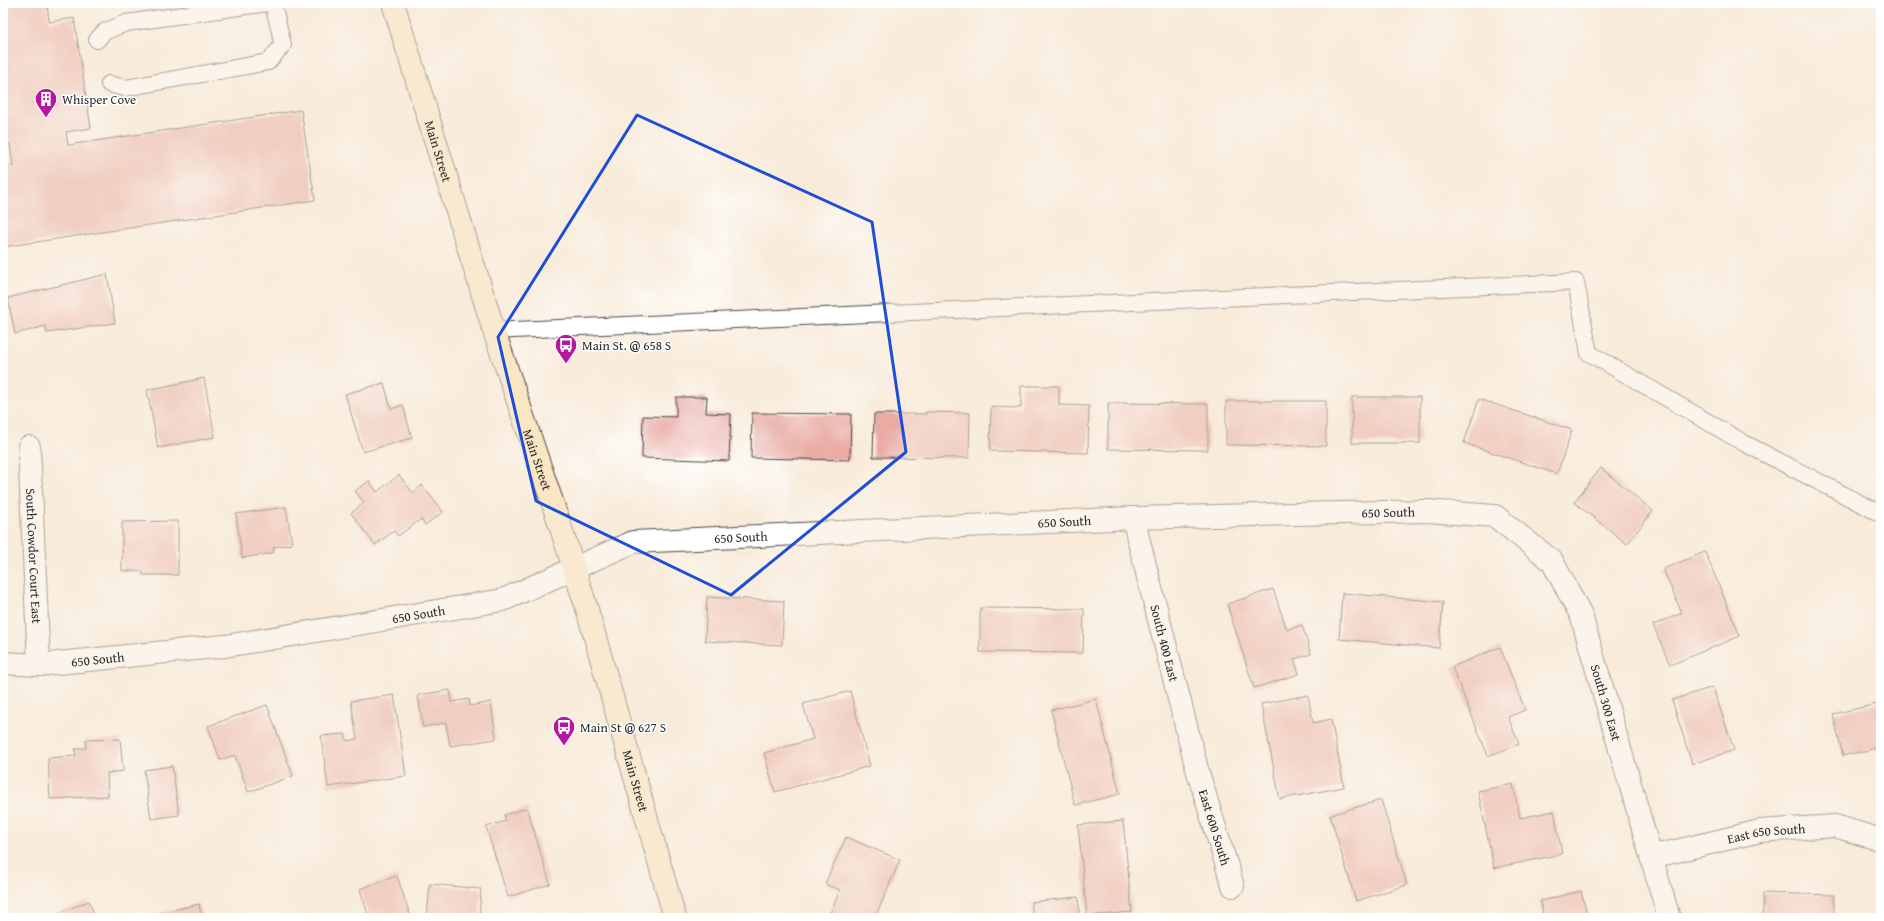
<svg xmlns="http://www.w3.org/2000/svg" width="1884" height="921" font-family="'Gentium Book Plus',serif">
<rect width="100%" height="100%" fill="#fff"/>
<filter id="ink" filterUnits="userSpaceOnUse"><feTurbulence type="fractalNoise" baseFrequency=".025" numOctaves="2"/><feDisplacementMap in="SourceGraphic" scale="8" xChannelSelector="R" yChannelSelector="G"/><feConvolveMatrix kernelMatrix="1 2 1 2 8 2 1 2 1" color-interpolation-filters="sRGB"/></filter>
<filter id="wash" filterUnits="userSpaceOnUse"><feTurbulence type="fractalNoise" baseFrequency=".012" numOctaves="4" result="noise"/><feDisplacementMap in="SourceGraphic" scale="16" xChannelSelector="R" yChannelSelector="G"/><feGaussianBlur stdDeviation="0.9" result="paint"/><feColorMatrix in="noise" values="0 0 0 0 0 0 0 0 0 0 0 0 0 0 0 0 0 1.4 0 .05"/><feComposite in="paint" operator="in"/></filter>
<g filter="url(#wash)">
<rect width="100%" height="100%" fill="#f8ebda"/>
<g id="blocks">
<!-- building -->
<g fill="#e9aba4">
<path d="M3,3H47L49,22L74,18L91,128L66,132L68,145L301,110L315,200L3,247V167L13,166L10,144L3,145Z"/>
<path d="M107,274L115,323L47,333L46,326L15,334L8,298Z"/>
<path d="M204,378L215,437L158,448L147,390Z"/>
<path d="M384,383L391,409L403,405L412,438L363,452L345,394Z"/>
<path d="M1021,386H1059V405L1089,406L1088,453L990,451L991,407L1021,408Z"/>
<path d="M676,397H707L706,413L731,414L729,461L642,458L643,416L676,417Z"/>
<rect x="1352" y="397" width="68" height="46"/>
<path d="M1479,399L1572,430L1557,474L1464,443Z"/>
<path d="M1226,401H1326V446L1226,445Z"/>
<path d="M1108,403L1208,404V450L1108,449Z"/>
<path d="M926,412L970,413L969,458L873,457L874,414H926Z"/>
<path d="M752,413L851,414L850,460L751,458Z"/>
<path d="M1601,468L1653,511L1627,544L1574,502Z"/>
<path d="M399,475L413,493L422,485L443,512L425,525L421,519L398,536L394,531L375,545L351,513L364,503L355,491L369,481L377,492Z"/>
<path d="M286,507L292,544L274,547L273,553L242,558L236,514Z"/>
<path d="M178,521V575H143L142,571H122V522Z"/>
<path d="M1705,552L1740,636L1670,665L1653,625L1682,613L1663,569Z"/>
<path d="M1273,589L1287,630L1302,625L1311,654L1294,659L1299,674L1254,688L1227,604Z"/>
<path d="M1342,593L1443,602L1439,648L1339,639Z"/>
<path d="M707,597L784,601L782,645L705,641Z"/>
<path d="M980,608L1084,609L1083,653L980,652Z"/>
<path d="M1500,647L1525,710L1508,717L1519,744L1488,756L1452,667Z"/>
<path d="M1713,687L1734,750L1692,764L1672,700Z"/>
<path d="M450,690L452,702L469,699L470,706L491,702L496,739L450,746L446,723L423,727L418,695Z"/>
<path d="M850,691L870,766L775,792L764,753L813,739L803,704Z"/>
<path d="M394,695L406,776L328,787L321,736L345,734L347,741L357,739L351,701Z"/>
<path d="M1308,695L1313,723L1331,719L1344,787L1280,799L1261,704Z"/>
<path d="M1096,699L1120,794L1075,805L1051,710Z"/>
<path d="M1881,703V747L1843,756L1833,714Z"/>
<path d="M267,705L293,776L248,792L235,755L220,760L208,726Z"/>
<path d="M120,739L123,771L107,773L108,796L50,799L48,758L76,756L75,749L86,748V740Z"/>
<path d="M172,766L179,815L151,819L144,770Z"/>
<path d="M1513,784L1520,818L1554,811L1562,854L1494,868L1478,791Z"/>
<path d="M1381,800L1407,885L1356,901L1330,815Z"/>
<path d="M527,808L550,884L508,897L486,827L506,821L504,815Z"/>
<path d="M1123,821L1132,912L1087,916L1078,825Z"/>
<path d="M846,837L900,860L875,918H828L840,890L825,884Z"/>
<path d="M397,876L411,918H369L360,889Z"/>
<path d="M430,884L481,889L479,918H427Z"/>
<path d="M1581,891L1588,918H1544L1540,901Z"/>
<path d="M1763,893L1834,895V918H1763Z"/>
<path d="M1078,897L1080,918H1033L1031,902Z"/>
<path d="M89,901L95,918H46Z"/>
<path d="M199,904L202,918H143V917Z"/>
<path d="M313,914L314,918H297V917Z"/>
</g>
</g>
</g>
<g filter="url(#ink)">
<use href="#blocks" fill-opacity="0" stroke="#4a4845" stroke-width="1"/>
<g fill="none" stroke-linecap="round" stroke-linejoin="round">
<!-- service casing -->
<g stroke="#4a4845" stroke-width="18">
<g id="service">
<path d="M97,40L104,32L126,23L268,3"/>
<path d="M109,84L125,88L268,62L283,45L273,3"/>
<path d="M494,331L1576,282L1589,353L1744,443L1881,514"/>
</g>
</g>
<!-- minor casing -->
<g stroke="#4a4845" stroke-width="24">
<g id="minor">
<path id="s1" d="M29,447L39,665"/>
<path id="s2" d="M1133,518L1197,769L1233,886"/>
<path id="s3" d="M3,663L39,665L225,646L503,600L633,542L1133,518L1427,511L1495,516L1552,561L1581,615L1669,918"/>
<path id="s4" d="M1651,857L1760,831L1835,826L1881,840"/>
</g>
</g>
<!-- secondary casing -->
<g stroke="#4a4845" stroke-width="24">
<g id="secondary">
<path id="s5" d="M393,3L494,331L561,528L587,609L675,918"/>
</g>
</g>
<!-- service -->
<use href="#service" stroke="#fff" stroke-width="16"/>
<!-- minor -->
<use href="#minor" stroke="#fff" stroke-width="22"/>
<!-- secondary -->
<use href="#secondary" stroke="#fbe6c4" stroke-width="22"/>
</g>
</g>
<!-- marked area -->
<path d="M0 0H1884V921H0ZM637,115L872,222L906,452L731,595L536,501L498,337Z" fill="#f8ebda" fill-opacity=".55" fill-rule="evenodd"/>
<path fill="none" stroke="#1d4ed8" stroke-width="3" stroke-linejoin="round" d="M637,115L872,222L906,452L731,595L536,501L498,337Z"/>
<!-- icons -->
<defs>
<g id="building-pin" transform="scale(1.15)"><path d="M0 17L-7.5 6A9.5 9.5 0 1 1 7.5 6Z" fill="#b5179e" stroke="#fff"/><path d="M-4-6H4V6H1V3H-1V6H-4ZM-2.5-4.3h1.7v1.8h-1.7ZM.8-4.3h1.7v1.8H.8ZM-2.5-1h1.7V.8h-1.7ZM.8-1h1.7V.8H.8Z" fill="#fff"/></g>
<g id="bus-pin" transform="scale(1.15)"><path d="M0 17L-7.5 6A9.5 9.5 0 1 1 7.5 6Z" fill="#b5179e" stroke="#fff"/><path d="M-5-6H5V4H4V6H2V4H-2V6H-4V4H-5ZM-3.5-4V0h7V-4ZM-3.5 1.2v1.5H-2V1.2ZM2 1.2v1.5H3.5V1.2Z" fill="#fff"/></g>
</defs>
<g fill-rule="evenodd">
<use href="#building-pin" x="46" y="99"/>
<use href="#bus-pin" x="566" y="345"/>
<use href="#bus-pin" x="564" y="727"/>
</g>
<g text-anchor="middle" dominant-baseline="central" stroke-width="3" stroke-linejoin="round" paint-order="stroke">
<!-- poi labels -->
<g font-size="13" fill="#2b2b2b" stroke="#fff" text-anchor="start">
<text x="62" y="99">Whisper Cove</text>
<text x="582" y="345">Main St. @ 658 S</text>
<text x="580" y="727">Main St @ 627 S</text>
</g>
<!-- street labels -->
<g font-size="13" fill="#2b2b2b" stroke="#fff">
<text stroke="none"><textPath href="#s5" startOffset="155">Main Street</textPath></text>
<text stroke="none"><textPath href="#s5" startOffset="479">Main Street</textPath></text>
<text stroke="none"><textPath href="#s3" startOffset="1403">650 South</textPath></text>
<text stroke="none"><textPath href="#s3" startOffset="1079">650 South</textPath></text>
<text stroke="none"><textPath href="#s3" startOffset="755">650 South</textPath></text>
<text stroke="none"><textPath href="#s1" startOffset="109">South Cowdor Court East</textPath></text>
<text stroke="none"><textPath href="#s3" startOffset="419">650 South</textPath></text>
<text stroke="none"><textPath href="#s2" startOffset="129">South 400 East</textPath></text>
<text stroke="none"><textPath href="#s3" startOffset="95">650 South</textPath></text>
<text stroke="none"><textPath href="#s3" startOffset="1735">South 300 East</textPath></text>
<text stroke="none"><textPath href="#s5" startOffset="815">Main Street</textPath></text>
<text stroke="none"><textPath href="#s2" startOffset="320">East 600 South</textPath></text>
<text stroke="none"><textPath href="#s4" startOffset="118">East 650 South</textPath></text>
</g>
</g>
<!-- margin -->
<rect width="1884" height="921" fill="none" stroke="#fff" stroke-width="16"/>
</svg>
